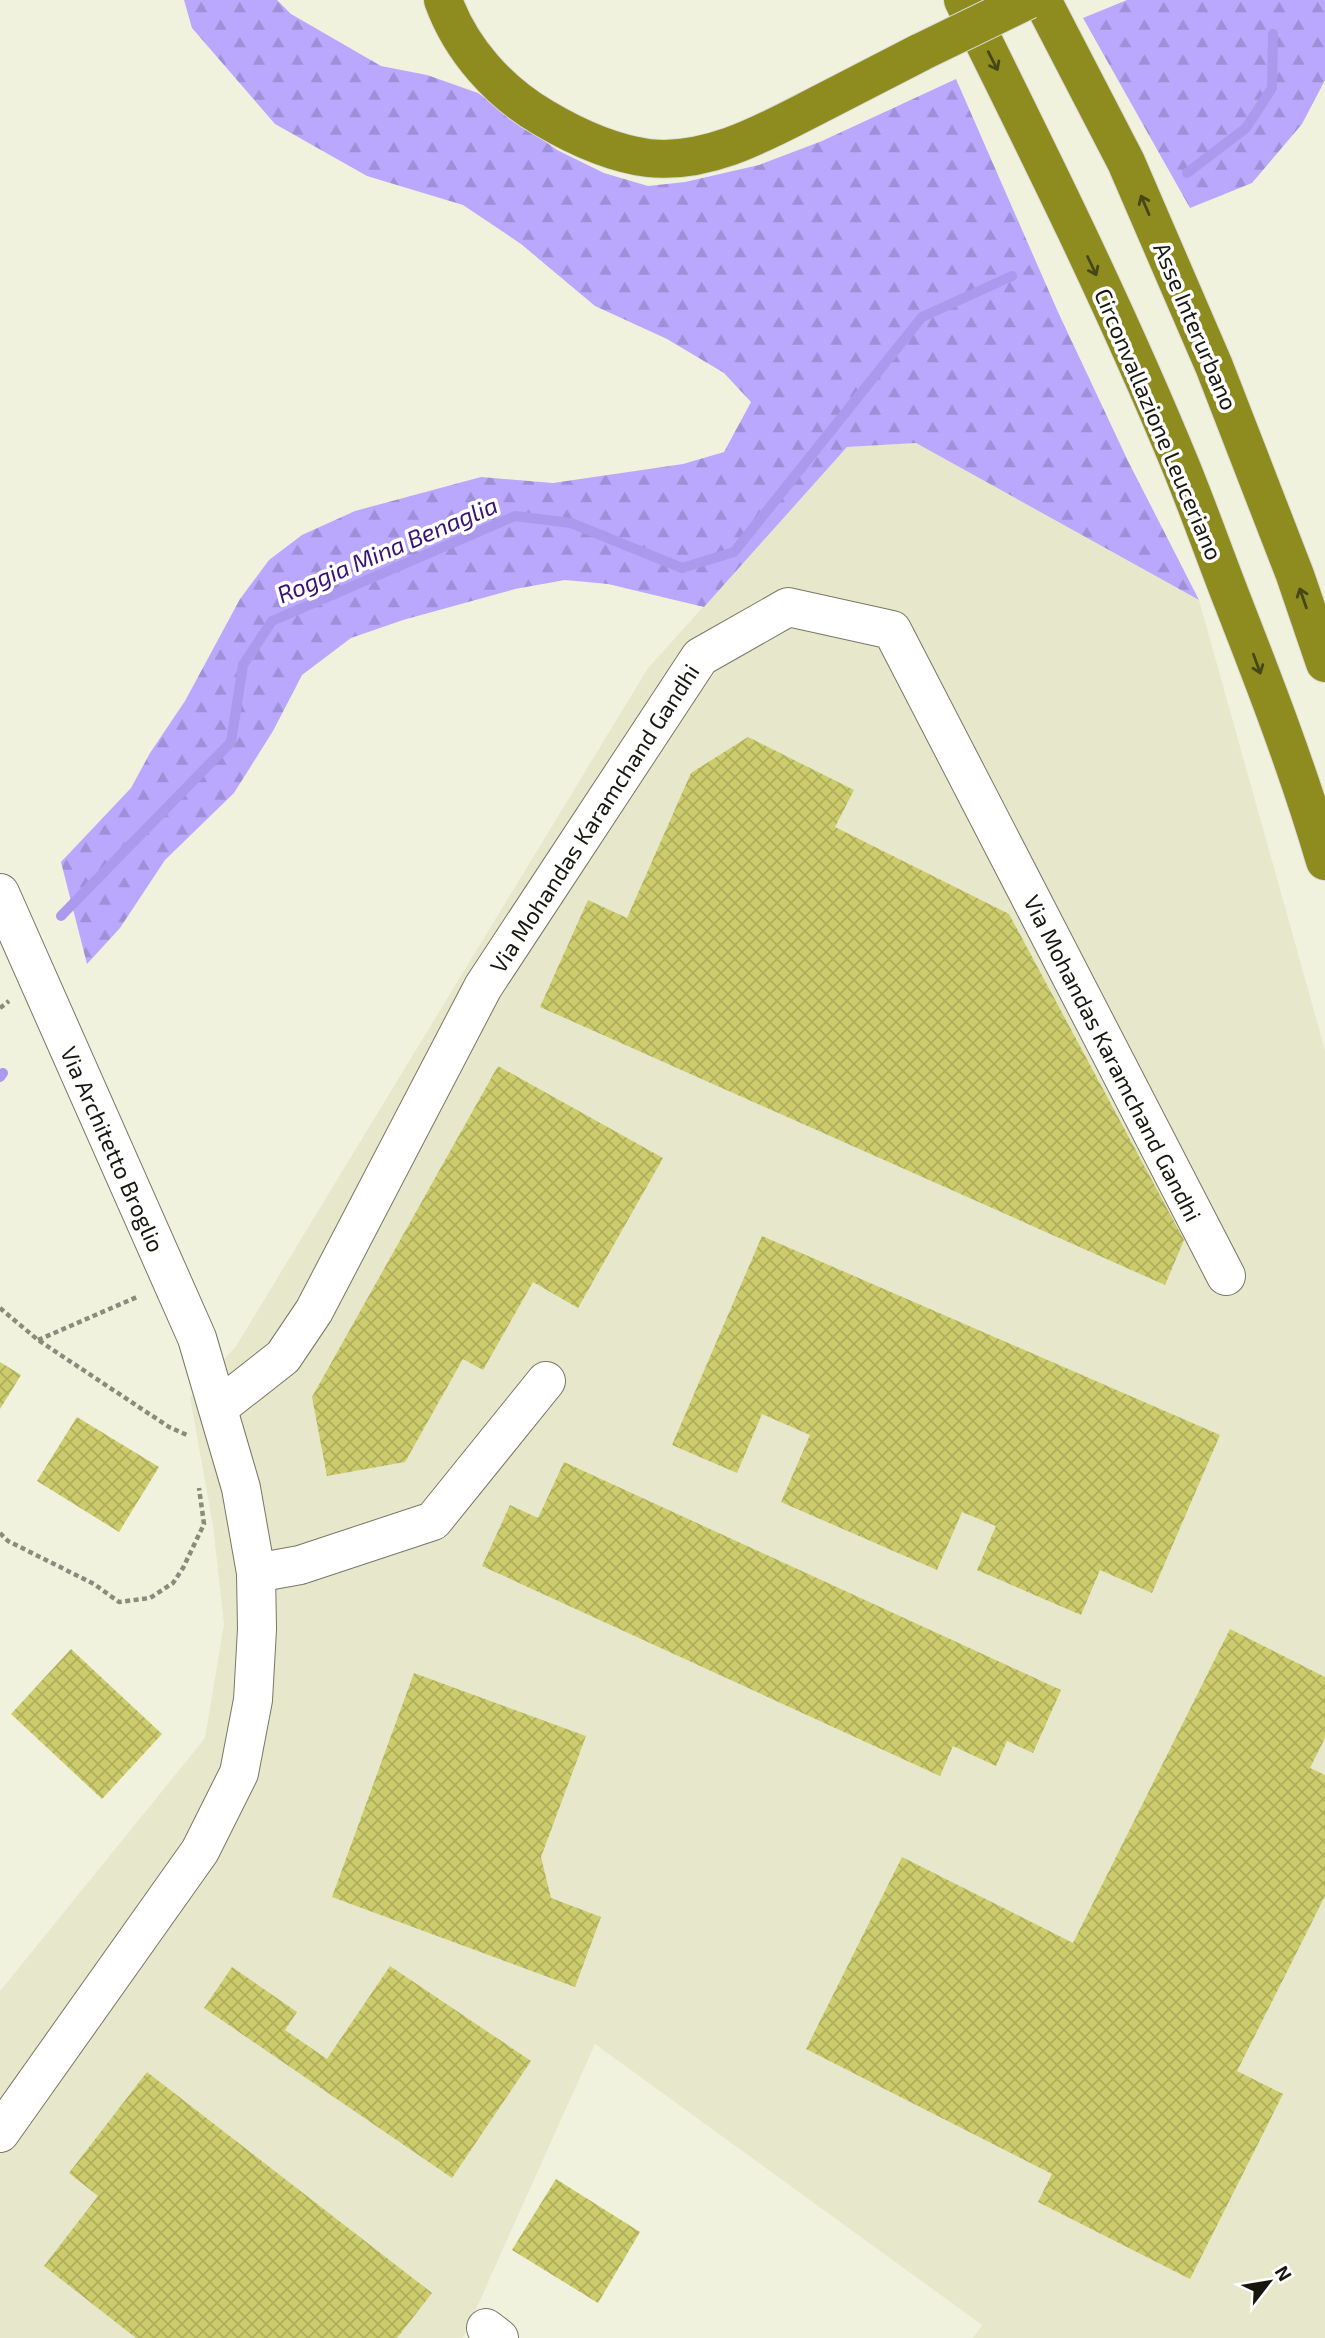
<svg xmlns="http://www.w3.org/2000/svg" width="1325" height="2338" font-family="'Exo 2',sans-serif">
<defs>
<pattern id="forest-firs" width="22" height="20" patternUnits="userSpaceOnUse" patternTransform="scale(1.75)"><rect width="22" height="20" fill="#b9a8fd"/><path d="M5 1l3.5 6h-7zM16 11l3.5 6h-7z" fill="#9e90d8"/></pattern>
<pattern id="building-cross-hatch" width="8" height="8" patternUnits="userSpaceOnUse" patternTransform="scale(1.75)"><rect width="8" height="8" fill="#cccc6c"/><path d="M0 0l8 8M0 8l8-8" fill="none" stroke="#aeae5d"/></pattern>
</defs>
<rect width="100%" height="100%" fill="#f1f2dd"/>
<!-- built -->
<path fill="#e7e8cb" d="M916,443L1199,600L1325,1050V2338H973L982,2325L595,2044L463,2338H0V1991L205,1738L224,1624L213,1526L190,1397L236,1346L648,668L847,447Z"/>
<!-- forest -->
<g fill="url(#forest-firs)">
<path d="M184,0H277L291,14L381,66L427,75L478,93L557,150L604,173L648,186L685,182L759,165L822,141L956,79L1058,312L1128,461L1199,600L916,443L847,447L704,607L608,584L565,580L515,589L403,620L351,638L302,675L273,731L234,793L165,860L120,928L87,964L61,862L131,788L150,753L185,701L240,599L269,560L302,535L355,511L481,477L553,483L683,464L724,452L751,402L724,373L667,339L595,306L521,244L463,205L367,176L275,124L192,28Z"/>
<path d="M1127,0H1325V80L1302,124L1252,183L1190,208L1083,18Z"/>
</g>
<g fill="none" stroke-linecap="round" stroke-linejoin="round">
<!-- stream -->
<g stroke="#aa99ec" stroke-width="10">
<path d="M1187,173L1246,128L1272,88L1273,34"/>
<path d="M61,916L231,742L243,665L272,621L515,516L571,523L682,568L734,552L922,317L1012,276"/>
<path d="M0,1077L3,1073"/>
</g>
</g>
<!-- building -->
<g fill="url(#building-cross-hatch)">
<path d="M748,737L854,790L835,827L1009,914L1184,1240L1165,1285L540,1007L588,900L627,918L691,773Z"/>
<path d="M498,1066L663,1158L578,1308L533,1282L483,1370L463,1359L405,1462L327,1476L312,1397Z"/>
<path d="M762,1236L1220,1435L1152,1593L1100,1570L1081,1615L977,1570L996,1526L962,1512L937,1570L781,1502L810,1435L762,1414L737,1473L672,1445Z"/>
<path d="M0,1362L21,1375L0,1409Z"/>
<path d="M77,1417L159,1467L119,1532L37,1481Z"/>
<path d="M564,1462L1061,1690L1033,1753L1007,1741L996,1766L953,1746L940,1776L482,1566L510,1505L538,1518Z"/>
<path d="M1230,1629L1325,1677V1738L1310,1768L1325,1775V1896L1237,2071L1283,2094L1190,2279L1038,2202L1052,2174L806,2049L902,1857L1073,1943Z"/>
<path d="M71,1649L162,1734L102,1799L11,1714Z"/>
<path d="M414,1673L586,1736L541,1857L551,1898L601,1917L575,1987L332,1897Z"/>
<path d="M390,1966L531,2061L452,2178L204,2008L232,1967L297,2012L285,2030L327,2059Z"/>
<path d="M147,2072L432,2293L397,2338H136L44,2266L98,2196L69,2173Z"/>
<path d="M556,2179L640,2232L598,2303L512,2250Z"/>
</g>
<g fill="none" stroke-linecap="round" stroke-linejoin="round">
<!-- minor casing -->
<g stroke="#777865" stroke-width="40">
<g id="minor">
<path d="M0,893L197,1338L241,1488L256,1573L257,1629L253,1700L239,1773L200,1851L0,2133"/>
<path d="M218,1408L283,1357L314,1311L483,987L700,657L788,607L892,630L1226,1276"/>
<path d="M256,1573L300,1565L433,1521L546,1381"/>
<path d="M486,2328L499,2338"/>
</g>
</g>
<!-- highway casing -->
<g stroke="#dadad9" stroke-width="40">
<g id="highway">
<path d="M443,0C461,50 499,92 544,118C576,137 611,153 648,158C710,165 769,130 822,103C855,86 888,69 921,52"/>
<path d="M963,0C1039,153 1115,306 1180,464C1198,508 1214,553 1231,597C1265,684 1299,772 1325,861"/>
<path d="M1042,0L1126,162L1214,366L1295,575L1325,663"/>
</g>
</g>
<!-- path -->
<g stroke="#8b8b7d" stroke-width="4.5" stroke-dasharray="5 3.5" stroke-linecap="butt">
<path d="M0,1008L9,1001"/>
<path d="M0,1308L38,1340L169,1427L187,1435"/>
<path d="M38,1340L137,1297"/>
<path d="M0,1533L8,1541L94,1584L119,1602L150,1598L173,1583L183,1568L204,1524L199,1488"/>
</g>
<!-- minor -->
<use href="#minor" stroke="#fff" stroke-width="38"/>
<!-- highway -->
<use href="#highway" stroke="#8e8c1e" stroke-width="38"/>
<!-- highway-bridge casing -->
<g stroke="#dadad9" stroke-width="40" stroke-linecap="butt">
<path id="highway-bridge" d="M921,52L1028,0"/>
</g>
<!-- highway-bridge -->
<use href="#highway-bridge" stroke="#8e8c1e" stroke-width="38"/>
</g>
<!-- one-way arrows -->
<defs><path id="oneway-shaft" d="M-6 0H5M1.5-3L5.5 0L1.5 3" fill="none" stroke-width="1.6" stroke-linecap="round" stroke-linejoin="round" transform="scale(1.75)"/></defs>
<g stroke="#474616">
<use href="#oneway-shaft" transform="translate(993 61) rotate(63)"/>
<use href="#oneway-shaft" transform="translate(1145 205) rotate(-113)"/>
<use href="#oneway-shaft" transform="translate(1092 266) rotate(65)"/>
<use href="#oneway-shaft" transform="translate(1303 598) rotate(-109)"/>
<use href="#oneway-shaft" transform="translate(1257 664) rotate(70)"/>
</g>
<g text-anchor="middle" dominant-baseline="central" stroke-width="7" stroke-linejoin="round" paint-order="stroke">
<!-- street labels -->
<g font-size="23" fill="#171710" stroke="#fff">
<text transform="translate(1196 326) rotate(67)">Asse Interurbano</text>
<text transform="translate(1159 424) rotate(67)">Circonvallazione Leuceriano</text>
<text transform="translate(594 818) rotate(-57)">Via Mohandas Karamchand Gandhi</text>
<text transform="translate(1113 1058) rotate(63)">Via Mohandas Karamchand Gandhi</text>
<text transform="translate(113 1149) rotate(66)">Via Architetto Broglio</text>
</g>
<!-- water labels -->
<g font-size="24" font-style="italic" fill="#381374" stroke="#fff">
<text transform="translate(387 549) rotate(-23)">Roggia Mina Benaglia</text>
</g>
</g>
<!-- north arrow -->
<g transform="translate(1269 2282) rotate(59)" stroke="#ffffff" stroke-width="5" paint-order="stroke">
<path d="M0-5L12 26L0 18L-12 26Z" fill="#171710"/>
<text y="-10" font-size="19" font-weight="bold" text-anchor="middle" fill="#171710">N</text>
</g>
</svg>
